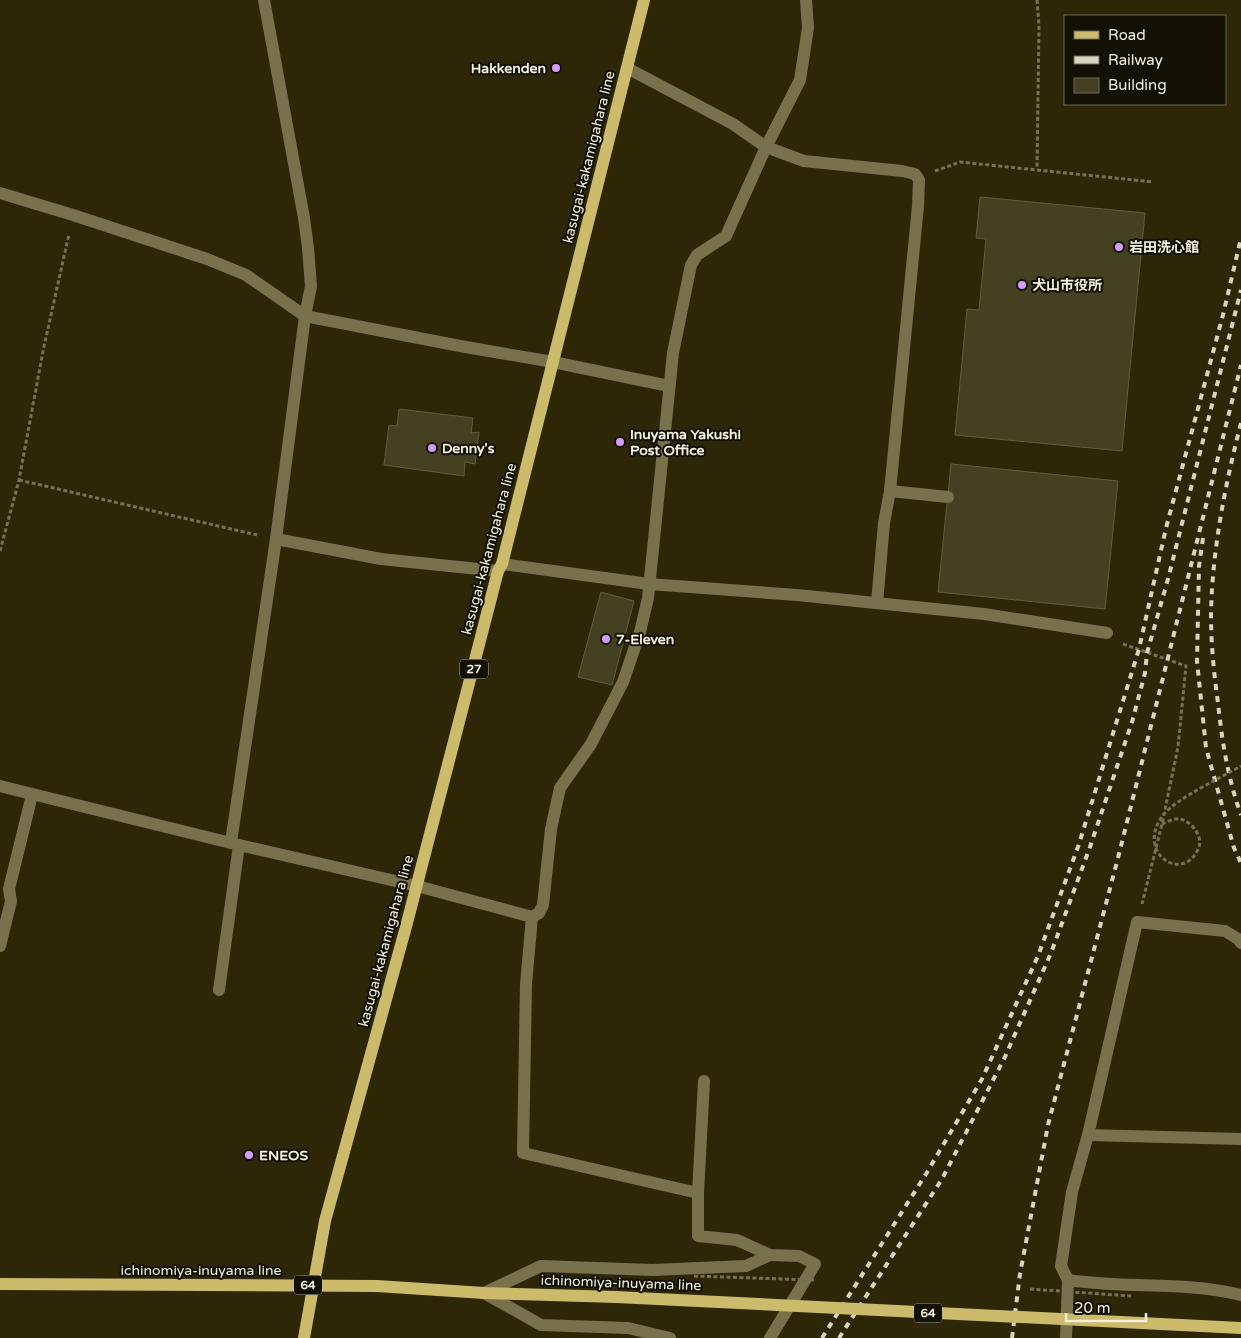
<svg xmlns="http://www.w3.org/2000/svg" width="1241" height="1338" font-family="'Varela Round','Noto Sans JP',sans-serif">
<rect width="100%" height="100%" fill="#2d2708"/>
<!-- building -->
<g fill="#464022" stroke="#625c3d">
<path d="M980,197L1145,213L1122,451L955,435L967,309L979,310L986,239L976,238Z"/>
<path d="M399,409L473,418L471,433L479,432L475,464L465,462L464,476L384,465L389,425L397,426Z"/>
<path d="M951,464L1118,481L1105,609L938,592Z"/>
<path d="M601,592L634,601L612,685L578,677Z"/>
</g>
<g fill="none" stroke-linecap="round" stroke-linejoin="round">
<!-- path -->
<g stroke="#757056" stroke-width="3" stroke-dasharray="4 2.5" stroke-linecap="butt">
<path d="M1037,0L1039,26L1037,169"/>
<path d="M935,171L960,162L1153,182"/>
<path d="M19,480L257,535"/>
<path d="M0,551L19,480L43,351L69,234"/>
<path d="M1123,644L1186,666L1178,747L1162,824L1142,904"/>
</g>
<!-- minor -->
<g stroke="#78714b" stroke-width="12">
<path d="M627,68L733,124L766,147L800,80L808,28L806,0"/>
<path d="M0,193L73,215L207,259L246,275L305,316L460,346L553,362L669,386"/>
<path d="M890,491L948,497"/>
<path d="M276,539L381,559L498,571"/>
<path d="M502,564L649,584L797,595L984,614L1107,633"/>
<path d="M0,786L239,845L417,886L532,917L526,984L523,1153L698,1193"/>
<path d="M231,842L276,539L305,316L311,286L308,248L304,218L264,0"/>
<path d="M532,917L539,913L543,905L551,829L560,788L591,744L623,682L640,632L648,598L673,353L691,265L697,255L726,236L766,147L804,161L902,171L915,174L919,180L918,206L890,491L884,523L877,603"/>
<path d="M0,946L11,901L9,889L32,795"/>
<path d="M219,990L239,845"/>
<path d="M704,1081L698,1193V1236L737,1240L770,1255L799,1256L815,1264L770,1338"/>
<path d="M1088,1135L1241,1139"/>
<path d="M1068,1280C1126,1289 1185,1281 1241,1295"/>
<path d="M484,1293L541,1266L653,1270L746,1266L770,1255"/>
<path d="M484,1293L541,1325L628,1328L670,1338"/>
<path d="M1066,1338L1068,1280L1061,1266L1072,1192L1088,1135L1137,922L1225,931L1238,939L1241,943"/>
</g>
<!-- major -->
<g stroke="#cbbb6a" stroke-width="12">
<path d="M0,1284L377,1286L484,1293L616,1297"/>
<path d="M304,1338L325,1221L407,923L498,571L502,564L644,0"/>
</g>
<!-- rail -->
<g stroke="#d7d4c0" stroke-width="4" stroke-dasharray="6 6" stroke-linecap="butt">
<path d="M1241,423C1225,485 1212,551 1211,615C1211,645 1214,674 1218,703C1222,741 1228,779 1241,815"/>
<path d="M1203,538L1199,566L1197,661L1206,748L1234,848L1241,863"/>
<path d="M822,1338L926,1174L982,1079L1038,956L1079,844L1139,649L1166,528L1223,315L1241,238"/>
<path d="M839,1338L942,1179L1004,1059L1051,953L1090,847L1132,722L1145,673L1147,653L1168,579L1241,290"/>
<path d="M1012,1338L1020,1274L1048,1125L1119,854L1241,365"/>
</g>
<!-- path-bridge -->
<g stroke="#757056" stroke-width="3" stroke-dasharray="4 2.5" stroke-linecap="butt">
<path d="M1162,824C1167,822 1174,818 1180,819C1191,821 1203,836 1199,847C1184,886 1133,852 1164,814C1176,799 1222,777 1241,766"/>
<path d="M694,1276L814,1280"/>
<path d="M1030,1289L1131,1296"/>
</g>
<!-- major-bridge -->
<path stroke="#cbbb6a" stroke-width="12" d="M616,1297L1241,1328"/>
</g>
<!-- markers -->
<g fill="#d19dfe" stroke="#131005" stroke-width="2">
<circle cx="556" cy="68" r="5"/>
<circle cx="1119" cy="247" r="5"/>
<circle cx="1022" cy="285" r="5"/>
<circle cx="620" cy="442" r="5"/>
<circle cx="432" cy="448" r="5"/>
<circle cx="606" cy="639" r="5"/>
<circle cx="249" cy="1155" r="5"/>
</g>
<g text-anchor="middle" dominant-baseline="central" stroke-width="4" stroke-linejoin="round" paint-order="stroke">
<!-- shield labels -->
<g fill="#131005" stroke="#afac9c" stroke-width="1">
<rect x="460" y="659.5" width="28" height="19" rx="4"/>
<rect x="294" y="1275.5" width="28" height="19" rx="4"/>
<rect x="914" y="1303.5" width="28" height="19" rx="4"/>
</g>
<g font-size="12" font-weight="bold" fill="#f2efdd">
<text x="474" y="669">27</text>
<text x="308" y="1285">64</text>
<text x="928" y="1313">64</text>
</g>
<!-- poi labels -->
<g font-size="14" font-weight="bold" fill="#f2efdd" stroke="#131005" text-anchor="start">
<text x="546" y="68" text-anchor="end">Hakkenden</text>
<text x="1129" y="247">岩田洗心館</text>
<text x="1032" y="285">犬山市役所</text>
<text x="630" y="434">Inuyama Yakushi<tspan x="630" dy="16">Post Office</tspan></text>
<text x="442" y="448">Denny's</text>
<text x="616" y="639">7-Eleven</text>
<text x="259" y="1155">ENEOS</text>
</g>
<!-- street labels -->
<g font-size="14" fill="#f2efdd" stroke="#131005">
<text transform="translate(589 157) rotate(-76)">kasugai-kakamigahara line</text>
<text transform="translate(489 549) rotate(-75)">kasugai-kakamigahara line</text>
<text transform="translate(386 941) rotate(-75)">kasugai-kakamigahara line</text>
<text x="201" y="1270">ichinomiya-inuyama line</text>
<text transform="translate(621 1283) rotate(2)">ichinomiya-inuyama line</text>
</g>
</g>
<!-- legend -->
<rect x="1064" y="15" width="162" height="90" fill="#131005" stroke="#6c695b"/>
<rect x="1074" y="31" width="25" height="8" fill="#cbbb6a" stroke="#6c695b"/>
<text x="1108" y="40" font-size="15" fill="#f2efdd">Road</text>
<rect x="1074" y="56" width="25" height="8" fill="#d7d4c0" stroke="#6c695b"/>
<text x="1108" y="65" font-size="15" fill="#f2efdd">Railway</text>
<rect x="1074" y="78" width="25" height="15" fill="#464022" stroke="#6c695b"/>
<text x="1108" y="90" font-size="15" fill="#f2efdd">Building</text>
<!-- scale -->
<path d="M1066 1313v8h80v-8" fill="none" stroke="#f2efdd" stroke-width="2.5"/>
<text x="1074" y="1313" font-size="15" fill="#f2efdd" stroke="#131005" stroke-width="4" paint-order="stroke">20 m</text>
</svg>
